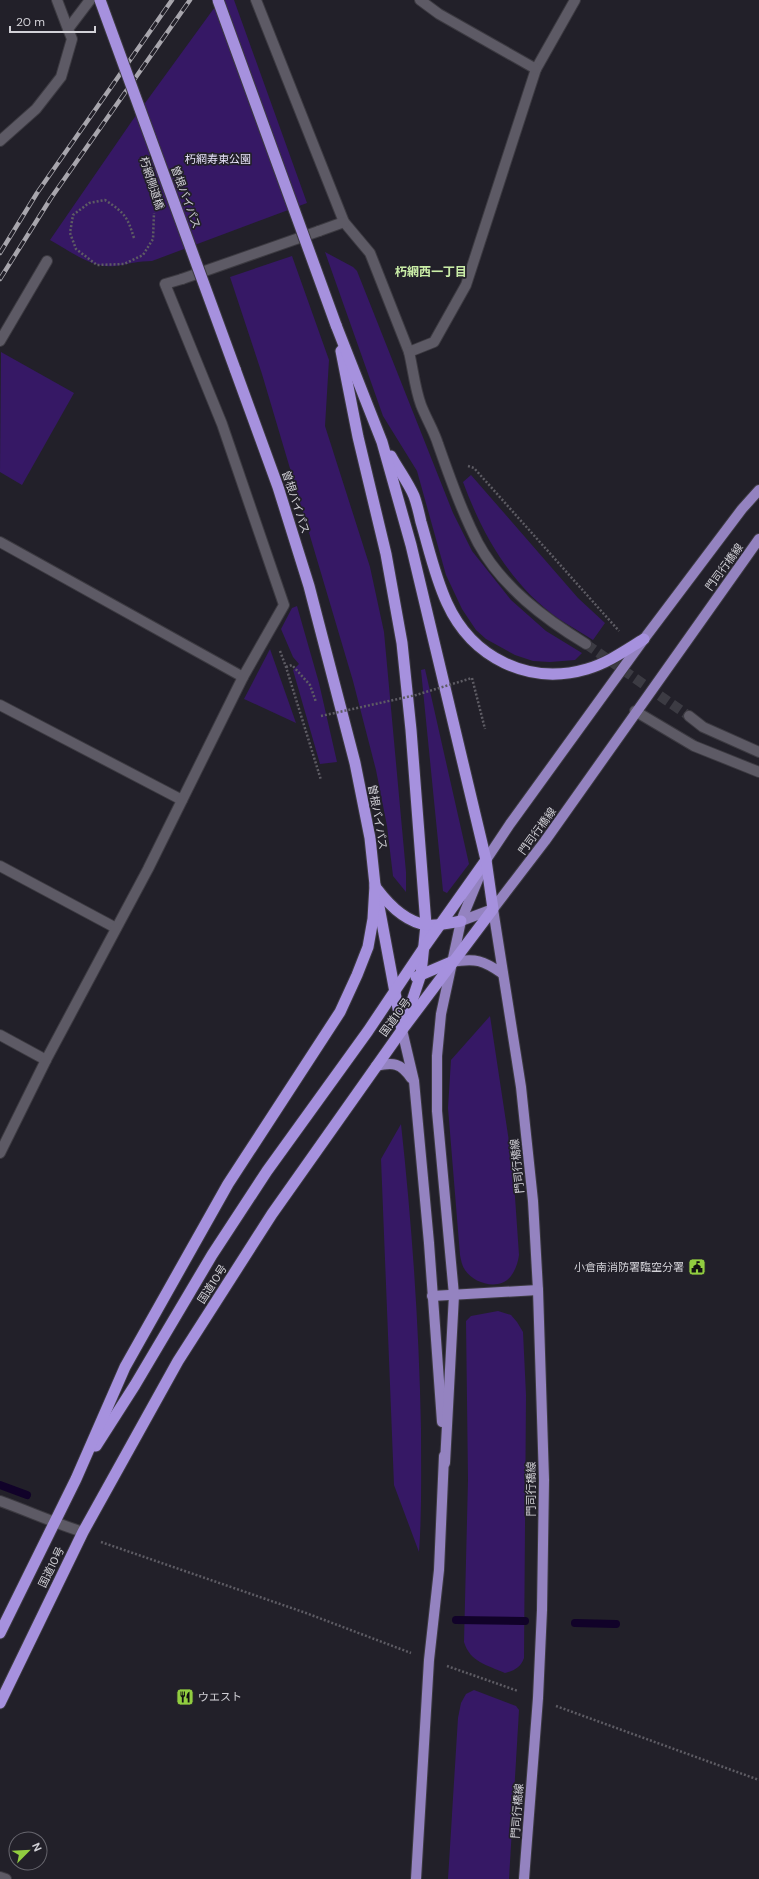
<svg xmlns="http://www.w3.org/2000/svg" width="759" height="1879" font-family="'DM Sans','Noto Sans JP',sans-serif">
<rect width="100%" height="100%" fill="#222029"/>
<!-- green -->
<g fill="#361865">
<path d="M220,0H234L307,203L152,261C139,261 128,264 115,266C92,269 69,250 50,240L132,121Z"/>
<path d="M325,252L353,267L357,271L453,513L472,551L511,600L546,631L582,653L575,660L550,662L533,661L515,655L486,639L476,630L462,609L446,575L417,471L383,416Z"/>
<path d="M292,256L329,360L325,426L370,567L384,632L406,872V892L393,876L387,826L376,770L353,681L262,374L230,277Z"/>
<path d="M1,352L74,393L22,485L0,472Z"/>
<path d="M471,475L578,598L605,623L593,640C582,633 570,626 559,619C511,585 483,536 463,482Z"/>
<path d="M297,606L319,683L337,762L320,764L293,670L299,664L293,657L281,629L292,608Z"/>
<path d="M270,649L296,723L244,699Z"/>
<path d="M425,669L469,864L447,893L443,891L421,670Z"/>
<path d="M490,1016L513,1168L519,1255C518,1262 516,1269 511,1276C500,1291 474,1284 465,1270C462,1266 461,1260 460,1255L448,1108L451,1060Z"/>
<path d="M401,1124C412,1225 419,1326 421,1428C421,1469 422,1511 419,1552L394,1485L381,1159Z"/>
<path d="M498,1311L511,1315L517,1322L523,1332L526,1395L524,1658C521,1667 514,1671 505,1673C487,1665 470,1662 464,1642L468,1480L466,1321L471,1316Z"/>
<path d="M474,1690L516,1706L519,1710L509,1879H448L458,1718L461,1703L466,1694Z"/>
</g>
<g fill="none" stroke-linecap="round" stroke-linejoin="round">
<!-- stream -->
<g stroke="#110229" stroke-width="8">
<path d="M0,1485L27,1495"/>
<path d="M456,1620L525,1621"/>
<path d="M575,1623L616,1624"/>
</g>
<!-- minor-tunnel -->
<path stroke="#3c3b43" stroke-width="10" stroke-dasharray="10 5" stroke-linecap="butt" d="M586,644L689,716"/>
<!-- service casing -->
<g stroke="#3c3a41" stroke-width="12">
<path id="service" d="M635,711L694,746L759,772"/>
</g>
<!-- minor casing -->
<g stroke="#3c3a41" stroke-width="12">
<g id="minor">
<path d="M57,0L68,29"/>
<path d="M256,0L344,222L370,253L409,352L434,342L466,285L536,69L575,0"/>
<path d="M420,0L439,14L536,69"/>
<path d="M0,141L36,109L61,77L72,39L68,29L90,0"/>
<path d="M319,231L344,222"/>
<path d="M0,341L47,261"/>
<path d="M409,352C413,369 415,389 421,405C426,418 434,431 438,444C450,478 462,512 478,543C502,587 545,619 586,644"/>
<path d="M0,542L243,677"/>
<path d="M0,705L182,800"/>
<path d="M689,716L703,727L759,752"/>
<path d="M0,866L116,928"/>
<path d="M0,1035L46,1060"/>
<path d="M0,1153L46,1060L148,869L243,677L284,605L222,424L165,284L182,279"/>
<path d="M0,1501C28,1511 54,1523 83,1532"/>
<path d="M0,1877L6,1879"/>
</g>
</g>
<!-- tertiary casing -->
<g stroke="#3c3a41" stroke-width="12">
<path id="tertiary" d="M182,279L319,231"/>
</g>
<!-- primary casing -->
<g stroke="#3c3a41" stroke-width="12">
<g id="primary">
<path d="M461,921L493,909"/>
<path d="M451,962C476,958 483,960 503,974"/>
<path d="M402,1030L414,1081L429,1243L442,1422"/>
<path d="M376,1066C393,1062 401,1063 411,1078"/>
<path d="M432,1296L538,1290"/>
<path d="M445,1463L454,1295L437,1111V1056L441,1014L461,921L486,860L510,824L644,639L742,509L759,490"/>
<path d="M416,1879L429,1660L439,1570L444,1456"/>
<path d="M524,1879L538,1698L542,1610L544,1480L538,1290L533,1201L521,1087L493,909L545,841L759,539"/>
</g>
</g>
<!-- trunk casing -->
<g stroke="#3c3a41" stroke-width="13">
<g id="trunk">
<path d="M341,351L358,437L386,554L402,643L411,730L426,925L421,974L407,1016"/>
<path d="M235,369L278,487L309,586L355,763L370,838L375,885L402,1030"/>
<path d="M391,456C398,469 408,482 414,496C417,504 419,513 421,522C429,549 435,577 447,603C472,658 529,686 587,669C608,663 626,650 644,639"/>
<path d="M377,889C389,905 406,922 427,925C438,926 450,923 461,921"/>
<path d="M416,977L451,962"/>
<path d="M96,1446L135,1385L212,1255L267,1171L368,1031L425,946L486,860"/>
<path d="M0,1633L76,1479L125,1367L228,1184L340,1012L357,975L368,947L373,919L375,885"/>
<path d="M0,1703L83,1532L178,1361L272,1214L402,1030L493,909L486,860L411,545L382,442L336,325"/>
</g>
</g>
<!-- path -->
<g stroke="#5e5c64" stroke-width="2.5" stroke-dasharray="2 2" stroke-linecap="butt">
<path d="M468,466L474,468L619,631"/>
<path d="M280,651L286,667L321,780"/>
<path d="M286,667L292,665L310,685L316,702"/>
<path d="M472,678L485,729"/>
<path d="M101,1542L306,1613L411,1653"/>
<path d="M447,1666L518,1691"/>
<path d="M556,1706L759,1780"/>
</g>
<!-- service -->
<use href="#service" stroke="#5d5a65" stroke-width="10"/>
<!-- minor -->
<use href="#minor" stroke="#5d5a65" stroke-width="10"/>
<!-- tertiary -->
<use href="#tertiary" stroke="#5d5a65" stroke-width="10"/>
<!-- primary -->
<use href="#primary" stroke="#9483c0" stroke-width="10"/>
<!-- trunk -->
<use href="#trunk" stroke="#a691de" stroke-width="11"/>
<!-- rail casing -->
<g stroke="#a8a6ad" stroke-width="4.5">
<g id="rail">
<path d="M0,253L37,193L172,0"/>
<path d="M0,279L51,198L190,0"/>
</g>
</g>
<!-- rail -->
<use href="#rail" stroke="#222029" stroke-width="3" stroke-dasharray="9" stroke-linecap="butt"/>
<!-- trunk-bridge casing -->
<g stroke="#3c3a41" stroke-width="13" stroke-linecap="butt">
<g id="trunk-bridge">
<path d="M100,0L235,369"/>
<path d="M218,0L336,325"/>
</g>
</g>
<!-- path-bridge -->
<g stroke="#5e5c64" stroke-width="2.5" stroke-dasharray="2 2" stroke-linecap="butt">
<path d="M134,238C127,216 125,213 105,200L89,203L73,215L70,233L76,249L97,265L124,264L143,255L153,239L154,213"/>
<path d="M321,716L416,695L472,678"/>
</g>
<!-- trunk-bridge -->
<use href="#trunk-bridge" stroke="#a691de" stroke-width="11"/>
</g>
<!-- icons -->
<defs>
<g id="civic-square" transform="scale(0.9)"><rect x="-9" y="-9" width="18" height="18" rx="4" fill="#91cd40" stroke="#222029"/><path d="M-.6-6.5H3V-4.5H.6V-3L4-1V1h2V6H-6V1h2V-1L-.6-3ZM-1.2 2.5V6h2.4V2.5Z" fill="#111"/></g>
<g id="restaurant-square" transform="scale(0.9)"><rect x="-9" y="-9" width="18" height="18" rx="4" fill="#91cd40" stroke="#222029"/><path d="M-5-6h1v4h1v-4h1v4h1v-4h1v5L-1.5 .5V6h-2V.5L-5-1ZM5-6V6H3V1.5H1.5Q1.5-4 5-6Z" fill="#111"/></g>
</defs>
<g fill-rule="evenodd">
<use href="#civic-square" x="697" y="1267"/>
<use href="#restaurant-square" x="185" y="1697"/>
</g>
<g text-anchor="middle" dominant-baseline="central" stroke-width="3.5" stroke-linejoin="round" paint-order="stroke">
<!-- park labels -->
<g font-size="11" fill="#e6e1f8" stroke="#222029">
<text x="218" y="159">朽網寿東公園</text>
</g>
<!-- street labels -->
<g font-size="11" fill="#d2d1d7" stroke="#222029">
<text transform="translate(152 183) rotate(72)">朽網側道橋</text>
<text transform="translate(186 197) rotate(70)">曽根バイパス</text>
<text transform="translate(296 502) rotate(72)">曽根バイパス</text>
<text transform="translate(724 567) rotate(-54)">門司行橋線</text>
<text transform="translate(378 817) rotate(80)">曽根バイパス</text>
<text transform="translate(537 831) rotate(-54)">門司行橋線</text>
<text transform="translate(395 1017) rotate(-54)">国道10号</text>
<text transform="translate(517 1166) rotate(-96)">門司行橋線</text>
<text transform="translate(212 1284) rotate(-57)">国道10号</text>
<text transform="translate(531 1489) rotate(-90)">門司行橋線</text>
<text transform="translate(51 1567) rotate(-64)">国道10号</text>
<text transform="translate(517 1811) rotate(-86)">門司行橋線</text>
</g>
<!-- poi labels -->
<g font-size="11" fill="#d2d1d7" stroke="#222029" text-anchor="end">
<text x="684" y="1267">小倉南消防署臨空分署</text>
<text x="198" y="1697" text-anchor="start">ウエスト</text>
</g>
<!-- neighbourhood labels -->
<g font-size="12" font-weight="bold" fill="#caeda7" stroke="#222029">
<text x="431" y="272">朽網西一丁目</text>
</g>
</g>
<!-- north arrow -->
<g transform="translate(28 1851) rotate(66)"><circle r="19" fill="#222029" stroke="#68676f"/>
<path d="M0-3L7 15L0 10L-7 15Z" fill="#91cd40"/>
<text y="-6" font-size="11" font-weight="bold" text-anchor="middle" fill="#d2d1d7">N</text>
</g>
<!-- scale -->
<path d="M10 26v6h85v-6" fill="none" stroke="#d2d1d7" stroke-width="2"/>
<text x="16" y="26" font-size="12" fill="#d2d1d7" stroke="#222029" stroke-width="3" paint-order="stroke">20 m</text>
</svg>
